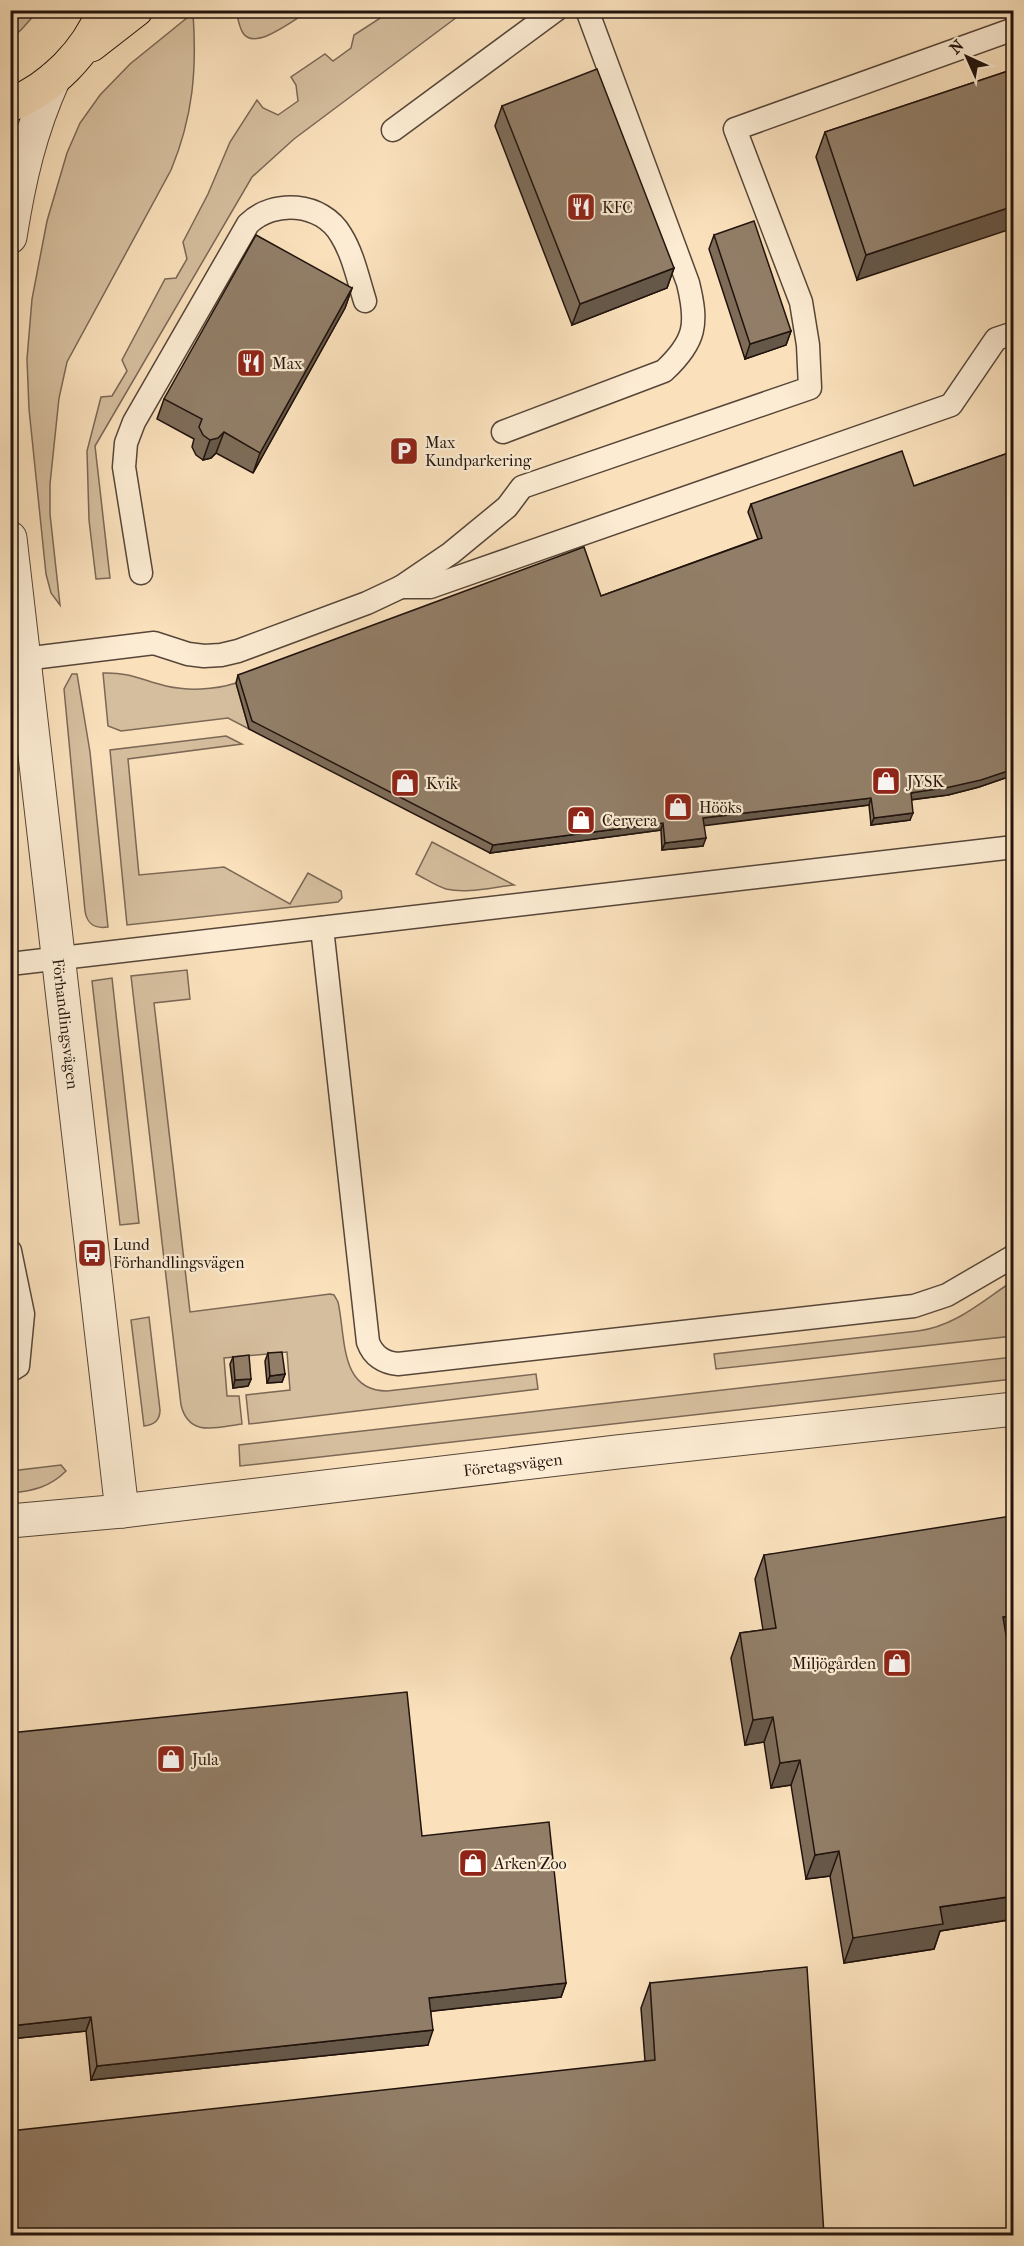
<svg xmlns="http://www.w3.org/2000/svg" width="1024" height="2246" font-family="'IM FELL French Canon',serif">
<rect width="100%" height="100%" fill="#fae1bc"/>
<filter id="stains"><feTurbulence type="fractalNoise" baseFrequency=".00333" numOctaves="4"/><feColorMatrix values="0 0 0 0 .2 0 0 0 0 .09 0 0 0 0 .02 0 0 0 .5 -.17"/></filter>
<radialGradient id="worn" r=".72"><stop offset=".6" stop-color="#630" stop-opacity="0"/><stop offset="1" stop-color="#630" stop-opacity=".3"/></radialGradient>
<!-- green -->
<g fill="#d5be9e" stroke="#7b6856" stroke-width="1.5">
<path d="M11,10L38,11L21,30L11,38Z"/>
<path d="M236,11V10L309,11C296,18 255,52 243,33C239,27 238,18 236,11Z"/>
<path d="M391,11H465L294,139L252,177L95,446L110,578L96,579L89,520L87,451L101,397L112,396L127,371L122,360L165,279L176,278L187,259L183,242L208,194L230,142L257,100L263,108L278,115L298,101L296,85L291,77L325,54L333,61L351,48L354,35Z"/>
<path d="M193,13C197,70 193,117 171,170L67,362L59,398L50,484V514L60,605L51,593L46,574L29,409L27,359L32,299L47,221L67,153L80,123L100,95L130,64Z"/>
<path d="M103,673C130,672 141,680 166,686C188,691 214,690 236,683L249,729L228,718L121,731L108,726Z"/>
<path d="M72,674H77L90,752L108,927C94,929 87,924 85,911L64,689Z"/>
<path d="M226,736L242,744L128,759L139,875L224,867L290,904L308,873L341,891L342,898L338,902L127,925L110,750Z"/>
<path d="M432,842L514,885C493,887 467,894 446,889C436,886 426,879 416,874Z"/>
<path d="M187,970L190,999L154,1003L190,1312L330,1294L334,1295L338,1302C346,1337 339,1391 387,1391L536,1374L538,1389L249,1424L246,1395L290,1390L287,1352L224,1358L227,1396H239L242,1424C217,1427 189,1438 181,1405L131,976Z"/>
<path d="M112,978L139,1223L120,1225L92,981Z"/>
<path d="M1013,1281V1336L716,1369L714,1354L918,1331C956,1326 982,1301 1013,1281Z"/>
<path d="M149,1317L160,1410C160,1420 154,1425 144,1426L131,1320Z"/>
<path d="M1013,1357V1379L240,1466L239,1445Z"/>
<path d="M61,1465L66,1471C50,1487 33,1491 11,1493V1471Z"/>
</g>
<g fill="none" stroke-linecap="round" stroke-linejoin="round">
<!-- service casing -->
<g stroke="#574639" stroke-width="25">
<g id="service">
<path d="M393,130L556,10"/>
<path d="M503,432L664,371C696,341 698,324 688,283L587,10"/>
<path d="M141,573L124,467L126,443L134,422L248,224C273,199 322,202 341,235C353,254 358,279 365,301"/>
<path d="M401,587H430L951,405L996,339L1014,333"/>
<path d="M24,659L154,643L188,654L204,656L221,655L238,651L367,603L401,587L451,553L507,507L522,487L810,388L808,345L801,302L735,129L1014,29"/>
<path d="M322,928L368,1342C373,1356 384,1363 398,1364L914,1306L947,1295L1014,1256"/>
<path d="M10,964L1014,847"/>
<path d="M10,1251L23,1314L18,1366L10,1371"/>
</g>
</g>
<!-- minor casing -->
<g stroke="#574639" stroke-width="35">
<g id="minor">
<path d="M10,237C19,180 30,131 54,78"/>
<path id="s1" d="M10,538L122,1511"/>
<path id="s2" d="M10,1521L122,1511L617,1452L1014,1409"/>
</g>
</g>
<!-- primary casing -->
<g stroke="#21130d" stroke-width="35">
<g id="primary">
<path d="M91,45L136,10"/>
<path d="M10,105C52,88 87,52 104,10"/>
</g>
</g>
<!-- service -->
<use href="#service" stroke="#fcecd3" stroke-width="22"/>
<!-- minor -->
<use href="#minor" stroke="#fcecd3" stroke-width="33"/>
<!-- primary -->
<use href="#primary" stroke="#fae1bc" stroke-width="33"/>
</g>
<!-- wall -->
<g fill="#7e6c59" stroke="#21130d" stroke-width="1.5">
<path d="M1014,69L857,280L816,157L825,132Z"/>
<path d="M502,106L674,268L667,288L572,325L495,126Z"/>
<path d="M714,235L791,331L786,345L745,359L709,249Z"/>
<path d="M352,288L345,308L253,473L216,453L211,458L203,460L196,455L192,447L194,439L157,419L164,399Z"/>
<path d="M1014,451V775L979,787L948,795L911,800L910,820L871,825L869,805L704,825L703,846L662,850L661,830L490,853L249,729L236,683L238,675L601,596L758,539L748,512L751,504L914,486Z"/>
<path d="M268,1353L285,1374L282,1382L267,1383L265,1361Z"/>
<path d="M233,1357L251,1379L248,1386L233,1388L230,1364Z"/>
<path d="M1014,1532V1639L1007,1640L1014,1683V1919L940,1931L934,1949L844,1963L830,1876L806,1879L791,1785L771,1788L764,1742L745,1745L731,1658L740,1633L763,1630L755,1579L764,1555Z"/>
<path d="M422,1836L566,1983L561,1997L431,2011L428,2045L91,2080L86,2031L10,2039Z"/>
<path d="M650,1983L824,2235L645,2061L641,2008Z"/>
</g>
<!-- shaded-wall -->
<g fill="#665849" stroke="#21130d" stroke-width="1.5">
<path d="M1014,206V228L857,280L866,255Z"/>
<path d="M674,268L667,288L572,325L580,304Z"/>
<path d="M352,288L345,308L253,473L260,453Z"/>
<path d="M791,331L786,345L745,359L750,344Z"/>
<path d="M224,432L216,453L211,458L203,460L210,440Z"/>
<path d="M1014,769V775L979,787L948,795L908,800L911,793Z"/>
<path d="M871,798L869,805L701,826L703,818Z"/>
<path d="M913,813L910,820L871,825L874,818Z"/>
<path d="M663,823L661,830L490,853L493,845Z"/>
<path d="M706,838L703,846L662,850L665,843Z"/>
<path d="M14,1338L12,1346H10V1339Z"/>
<path d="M285,1374L282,1382L267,1383L270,1376Z"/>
<path d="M251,1379L248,1386L233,1388L235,1380Z"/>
<path d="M1014,1616V1639L994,1642L1003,1617Z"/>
<path d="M773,1717L764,1742L745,1745L753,1720Z"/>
<path d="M800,1760L791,1785L771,1788L780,1763Z"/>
<path d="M839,1851L830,1876L806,1879L815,1855Z"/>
<path d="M1014,1896V1919L940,1931L934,1949L844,1963L853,1938L940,1907Z"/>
<path d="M566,1983L561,1997L424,2012L429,1998Z"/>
<path d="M91,2017L86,2031L10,2039V2026Z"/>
<path d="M433,2030L428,2045L91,2080L97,2066Z"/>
</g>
<!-- building -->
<g fill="#927e68" stroke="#21130d" stroke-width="1.5">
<path d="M597,69L674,268L580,304L502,106Z"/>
<path d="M1014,69V206L866,255L825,132Z"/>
<path d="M754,221L791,331L750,344L714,235Z"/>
<path d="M256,235L352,288L260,453L224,432L218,438L210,440L203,435L199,427L202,419L164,399Z"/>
<path d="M902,451L914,486L1014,451V769L981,780L950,787L911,793L913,813L874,818L871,798L703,818L706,838L665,843L663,823L493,845L252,721L238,675L584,547L601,596L762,538L751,504Z"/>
<path d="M10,1327L14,1338L10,1339Z"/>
<path d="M282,1352L285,1374L270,1376L268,1353Z"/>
<path d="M249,1355L251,1379L235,1380L233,1357Z"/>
<path d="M1011,1516L1014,1532V1616L1003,1617L1014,1683V1896L940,1907L943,1924L853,1938L839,1851L815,1855L800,1760L780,1763L773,1717L753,1720L740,1633L776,1628L764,1555Z"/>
<path d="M407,1692L422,1836L549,1822L566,1983L429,1998L433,2030L97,2066L91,2017L10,2026V1733Z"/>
<path d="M807,1967L824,2235H10V2131L655,2060L650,1983Z"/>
</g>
<!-- icons -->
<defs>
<g id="restaurant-square" transform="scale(1.5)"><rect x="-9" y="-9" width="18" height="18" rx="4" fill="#8f2418" stroke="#fcecd3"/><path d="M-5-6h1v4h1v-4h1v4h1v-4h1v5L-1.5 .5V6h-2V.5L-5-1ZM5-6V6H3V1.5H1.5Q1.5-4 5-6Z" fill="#fff"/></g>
<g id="parking-square" transform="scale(1.5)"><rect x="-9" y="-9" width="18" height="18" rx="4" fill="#8f2418" stroke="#fcecd3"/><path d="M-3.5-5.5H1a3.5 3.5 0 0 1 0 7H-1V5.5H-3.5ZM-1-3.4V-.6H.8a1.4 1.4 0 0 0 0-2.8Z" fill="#fff"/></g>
<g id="shop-square" transform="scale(1.5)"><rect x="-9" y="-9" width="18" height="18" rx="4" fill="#8f2418" stroke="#fcecd3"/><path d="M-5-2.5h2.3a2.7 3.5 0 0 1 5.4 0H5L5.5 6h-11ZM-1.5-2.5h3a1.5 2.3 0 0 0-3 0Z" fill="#fff"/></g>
<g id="bus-square" transform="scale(1.5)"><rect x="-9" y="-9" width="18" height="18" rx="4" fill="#8f2418" stroke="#fcecd3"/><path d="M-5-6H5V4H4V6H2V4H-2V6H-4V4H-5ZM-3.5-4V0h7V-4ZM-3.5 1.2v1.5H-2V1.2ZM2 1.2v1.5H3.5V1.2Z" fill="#fff"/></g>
</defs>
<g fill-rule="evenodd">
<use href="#restaurant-square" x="581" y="207"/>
<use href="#restaurant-square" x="251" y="363"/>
<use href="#parking-square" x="404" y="451"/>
<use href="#shop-square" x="886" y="781"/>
<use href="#shop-square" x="405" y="783"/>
<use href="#shop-square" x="678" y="807"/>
<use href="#shop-square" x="581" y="820"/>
<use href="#bus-square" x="92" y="1253"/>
<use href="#shop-square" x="897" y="1663"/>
<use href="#shop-square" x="171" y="1759"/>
<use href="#shop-square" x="473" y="1863"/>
</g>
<g text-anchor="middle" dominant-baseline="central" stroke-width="4.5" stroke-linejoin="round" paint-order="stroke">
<!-- poi labels -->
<g font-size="16" fill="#21130d" stroke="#fcecd3" text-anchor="start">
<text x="602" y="207">KFC</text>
<text x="272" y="363">Max</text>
<text x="425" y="442">Max<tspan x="425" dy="18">Kundparkering</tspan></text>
<text x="907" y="781">JYSK</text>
<text x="426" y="783">Kvik</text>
<text x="699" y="807">Hööks</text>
<text x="602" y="820">Cervera</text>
<text x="113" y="1244">Lund<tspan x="113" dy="18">Förhandlingsvägen</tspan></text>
<text x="876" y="1663" text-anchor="end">Miljögården</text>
<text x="192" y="1759">Jula</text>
<text x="494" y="1863">Arken Zoo</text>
</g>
<!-- street labels -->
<g font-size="16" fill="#21130d" stroke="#fcecd3">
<text stroke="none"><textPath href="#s1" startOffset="489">Förhandlingsvägen</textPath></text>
<text stroke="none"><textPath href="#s2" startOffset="506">Företagsvägen</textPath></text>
</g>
</g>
<!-- margin -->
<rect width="1024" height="2246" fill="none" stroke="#fae1bc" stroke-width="36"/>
<rect x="12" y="12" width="1000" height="2222" fill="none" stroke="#21130d" stroke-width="3"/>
<rect x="18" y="18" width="988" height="2210" fill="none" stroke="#21130d" stroke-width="1.5"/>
<!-- north arrow -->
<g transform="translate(967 57) rotate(315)" stroke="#fcecd3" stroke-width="4.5" paint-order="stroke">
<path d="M0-4.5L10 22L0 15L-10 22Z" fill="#21130d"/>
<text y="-9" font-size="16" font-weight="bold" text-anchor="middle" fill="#21130d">N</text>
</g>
<rect width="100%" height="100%" filter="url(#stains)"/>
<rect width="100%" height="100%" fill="url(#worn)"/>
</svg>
